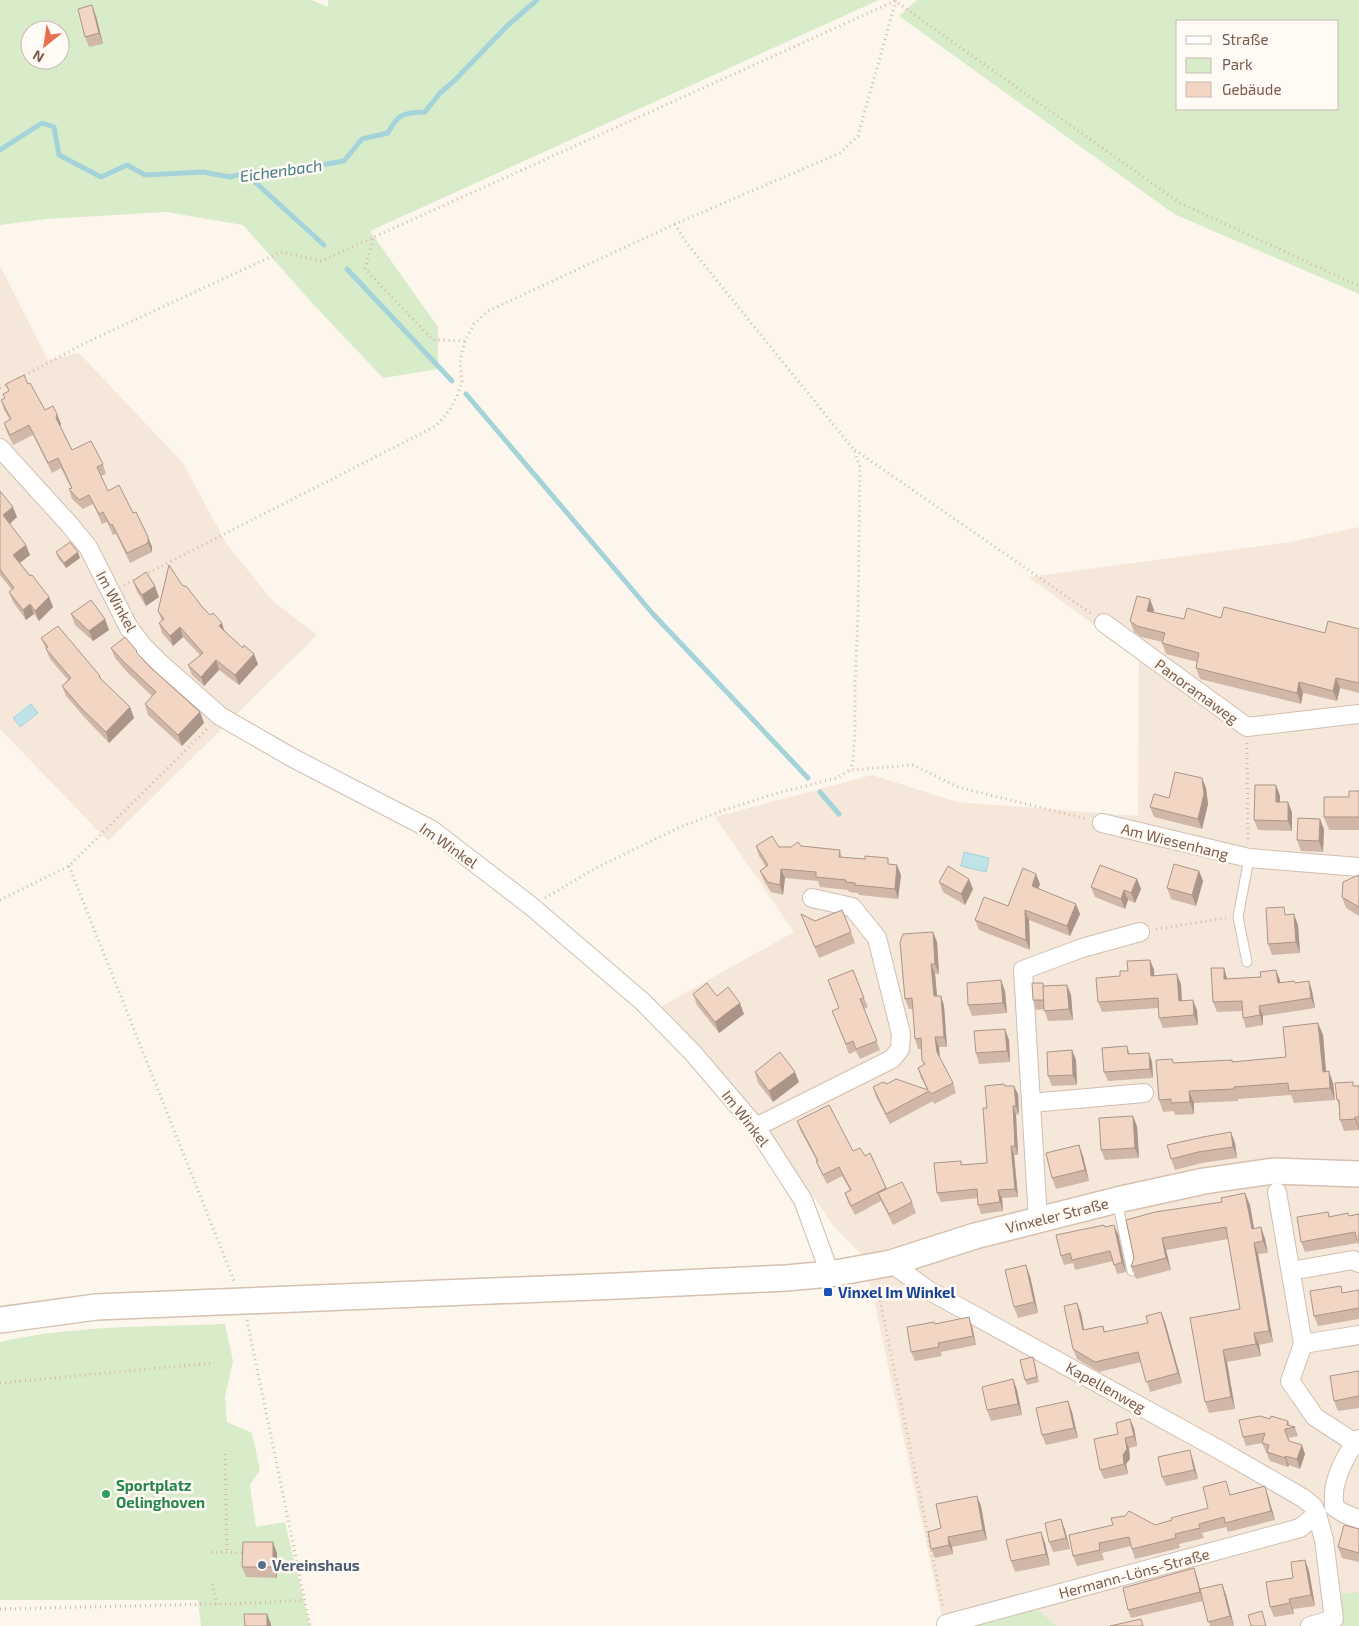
<svg xmlns="http://www.w3.org/2000/svg" width="1359" height="1626" font-family="'Exo 2',sans-serif">
<rect width="100%" height="100%" fill="#fdf6ec"/>
<!-- residential -->
<g fill="#f5e8da">
<path d="M0,266L48,360L79,353L183,463L226,543L272,600L317,635L108,841L0,729Z"/>
<path d="M1359,527V1592L1339,1595L1343,1626H1057L1038,1610L967,1626H944L872,1291L860,1253L835,1228L770,1134L660,1007L794,932L715,817L872,775L957,802L1138,816L1139,657L1028,577L1290,542Z"/>
</g>
<!-- green -->
<g fill="#d8ecc9" fill-rule="evenodd">
<path d="M0,0H312L328,7V0H879L370,231L438,327V369L383,378L312,303L243,225L166,212L46,219L0,225ZM30,30H60V60H30Z"/>
<path d="M917,0H1359V294L1174,214L899,16ZM1178,21H1338V109H1178Z"/>
<path d="M225,1324L233,1361L225,1397L227,1422L252,1433L260,1470L250,1485L256,1527L285,1522L310,1626H201L198,1600H0V1342C74,1325 150,1327 225,1324Z"/>
<path d="M1359,1592V1626H1343L1339,1594Z"/>
<path d="M1038,1610L1057,1626H974Z"/>
</g>
<!-- water -->
<g fill="#bfe3e8" stroke="#a5d3da">
<path d="M31,704L38,713L20,727L13,718Z"/>
<path d="M964,852L989,858L986,872L961,866Z"/>
</g>
<g fill="none" stroke-linecap="round" stroke-linejoin="round">
<!-- stream -->
<g stroke="#a5d3da" stroke-width="5">
<path d="M0,150L42,123L54,127L59,155L101,177L127,165L145,175L203,172L230,177L245,173L309,167L344,161L362,139L388,133C398,113 404,113 425,112L440,93L455,80L507,26L537,0"/>
<path d="M245,173L324,245"/>
<path d="M347,269L452,381"/>
<path d="M466,394L653,614L808,778"/>
<path d="M820,792L839,814"/>
</g>
<!-- lane casing -->
<g stroke="#d1beb0" stroke-width="11">
<g id="lane">
<path d="M1247,962L1238,917L1249,858"/>
<path d="M1117,1201L1132,1271"/>
</g>
</g>
<!-- street casing -->
<g stroke="#d1beb0" stroke-width="20">
<g id="street">
<path d="M0,448L69,524L88,547L129,628L143,646L160,663L220,716L291,757L432,830L531,906L643,1002L693,1053L756,1127L803,1200L830,1274"/>
<path d="M1104,623L1247,727L1359,714"/>
<path d="M1102,823L1249,858L1359,867"/>
<path d="M1031,1103L1144,1093"/>
<path d="M756,1127L892,1059L900,1049L901,1034L877,938L852,907L812,898"/>
<path d="M1277,1192L1303,1344L1290,1381L1315,1417L1355,1443"/>
<path d="M1038,1219L1023,970L1082,948L1140,932"/>
<path d="M891,1263L928,1290L1218,1449L1303,1498L1313,1506L1317,1514L1324,1540L1334,1619L1310,1626"/>
<path d="M1291,1271L1353,1260L1359,1263"/>
<path d="M1303,1344L1359,1335"/>
<path d="M1359,1439C1349,1449 1339,1469 1336,1482C1333,1490 1334,1499 1334,1507L1345,1514L1359,1519"/>
<path d="M946,1624L1300,1528L1317,1514"/>
</g>
</g>
<!-- secondary casing -->
<g stroke="#d6c0b0" stroke-width="28">
<path id="secondary" d="M0,1320L96,1307L617,1286L786,1278L830,1274L891,1263L975,1236L1117,1200L1204,1181L1273,1171L1359,1174"/>
</g>
<!-- path -->
<g stroke="#d9b8a5" stroke-width="3" stroke-dasharray="1 4" stroke-linecap="butt">
<path d="M675,224L685,241L701,261L854,450L860,467L858,615L855,684V728L853,762L850,770"/>
<path d="M373,239L365,269L433,340L465,341"/>
<path d="M20,378L87,342L281,252L321,261L895,1L1180,203L1359,286"/>
<path d="M0,388L8,384"/>
<path d="M855,450L1092,614"/>
<path d="M144,575L436,426L450,410L457,396L462,382L460,360L465,341L474,324L488,311L675,224L840,153L858,136L896,0"/>
<path d="M124,585L138,578"/>
<path d="M1247,743L1248,842"/>
<path d="M69,866L234,1281"/>
<path d="M545,898L594,869L678,828L724,810L774,794L837,778L850,770L913,765L958,787L1086,819"/>
<path d="M0,900L69,866L209,727"/>
<path d="M1156,929L1226,918"/>
<path d="M877,1286L943,1608"/>
<path d="M247,1320L310,1626"/>
<path d="M0,1383L213,1363"/>
<path d="M225,1454L227,1553"/>
<path d="M211,1552L246,1553"/>
<path d="M212,1584L217,1604"/>
<path d="M0,1609L259,1603L305,1600"/>
</g>
<!-- lane -->
<use href="#lane" stroke="#fff" stroke-width="9"/>
<!-- street -->
<use href="#street" stroke="#fff" stroke-width="18"/>
<!-- secondary -->
<use href="#secondary" stroke="#fff" stroke-width="25"/>
</g>
<!-- wall -->
<g fill="#d1b7a8">
<path d="M96,16L103,44L89,47L85,37Z"/>
<path d="M6,384H28L45,410L61,424L60,426L72,450L103,464L106,474L101,476L108,491L133,513L152,547V552L130,563L116,534L113,535L107,522L102,524L93,504L83,509L72,499L69,489L71,488L61,468L52,473L33,435L13,445L7,432L4,423L10,420L4,410L1,400L5,398L3,394L9,391Z"/>
<path d="M0,491L17,517L10,524L30,555L20,563L49,597L53,607L39,621L34,614L26,620L13,602L9,592L12,590L0,575Z"/>
<path d="M56,552L80,558L66,568L58,558Z"/>
<path d="M133,581L159,597L146,606L137,592Z"/>
<path d="M182,585L225,631L258,664L239,685L219,670L204,686L192,675L188,665L200,655L183,637L173,646L162,633L159,623L162,621L158,611Z"/>
<path d="M1154,610L1153,612L1184,619L1221,618L1325,633L1359,629V693L1340,688L1337,701L1303,693L1301,704L1200,679L1196,668L1197,662L1166,654L1162,643L1163,642L1141,637L1134,632L1130,621Z"/>
<path d="M71,614L105,619L109,630L93,641L75,625Z"/>
<path d="M41,638L100,676L102,680L130,707L134,718L109,743L86,719L66,696L62,686L68,680L50,659Z"/>
<path d="M111,648L139,656L151,668L200,712L204,723L182,746L148,715L145,704L152,696L128,673L115,658Z"/>
<path d="M1202,778L1206,788L1208,804L1202,829L1154,817L1150,807L1169,798Z"/>
<path d="M1276,785L1280,796V802L1292,812V831L1258,830L1254,820Z"/>
<path d="M1359,791V830H1329L1324,817L1349,797Z"/>
<path d="M1324,829L1323,852L1301,851L1297,840Z"/>
<path d="M756,846L791,847L801,846L840,850L842,858L890,865L901,875L898,899L859,895L858,893L849,892L848,890L820,887L818,881L785,878L783,895L771,892L764,881L760,871L766,867L759,856Z"/>
<path d="M1199,871L1203,881L1196,906L1171,899L1167,888Z"/>
<path d="M1359,875V916L1346,908L1342,897Z"/>
<path d="M1137,879L1141,889L1135,903L1128,900L1125,909L1095,897L1091,887Z"/>
<path d="M939,882L973,889L965,905L943,892Z"/>
<path d="M1040,884L1038,889L1080,914L1070,936L1029,920L1030,950L979,930L975,920L1008,906Z"/>
<path d="M801,914L815,921L851,932L855,943L819,958Z"/>
<path d="M1287,914L1298,925L1300,953L1272,955L1268,944Z"/>
<path d="M933,932L937,942L939,974H935L937,996H941L944,1006L947,1047H939L940,1059L953,1083L956,1093L934,1104L933,1101L890,1124L876,1097L873,1087L887,1084L927,1089L921,1078L918,1068L924,1065L922,1060L921,1049H918L915,1039L913,1009H909L905,999Z"/>
<path d="M1150,960L1154,970V976L1181,984L1182,1001L1197,1010L1198,1025L1163,1028L1159,1018L1158,1008L1102,1012L1098,1002L1120,976L1128,971Z"/>
<path d="M1228,978L1280,980V983L1294,981L1295,983L1309,981L1312,991L1315,1008L1263,1016V1025L1246,1028L1243,1018L1242,1011L1217,1012L1213,1002Z"/>
<path d="M828,980L864,998L868,1007L864,1009L880,1050L860,1059L856,1051L849,1054L836,1020L839,1008Z"/>
<path d="M1067,985L1071,995L1073,1020L1048,1021L1044,1009L1036,1010L1033,1000L1044,986Z"/>
<path d="M1005,991L1007,1013L972,1016L968,1005Z"/>
<path d="M693,994L717,996L744,1014L719,1033L697,1005Z"/>
<path d="M1318,1023L1323,1035L1326,1071L1333,1083L1335,1100L1294,1103L1291,1095L1238,1099V1101L1194,1103V1114L1175,1115L1174,1111L1163,1112L1159,1100L1174,1063L1232,1060L1233,1062L1286,1057Z"/>
<path d="M1009,1040L1010,1062L979,1064L976,1053Z"/>
<path d="M1127,1046L1130,1054L1149,1053L1152,1062L1153,1078L1108,1081L1104,1072Z"/>
<path d="M1072,1050L1076,1060L1077,1085L1052,1086L1048,1076Z"/>
<path d="M755,1072L799,1082L773,1102L758,1083Z"/>
<path d="M1005,1086L1018,1094L1019,1114L1016,1115L1018,1155H1014L1018,1197L1002,1198L1003,1211L981,1214L978,1205V1198L941,1202L937,1193L961,1161L962,1165L987,1163V1108Z"/>
<path d="M1355,1086H1359V1130L1344,1131L1340,1120V1109L1337,1100Z"/>
<path d="M797,1121L853,1151L865,1156L870,1153L887,1189L912,1202L916,1213L893,1225L881,1201L855,1215L848,1202L845,1193L850,1190L842,1176L827,1184L820,1170L817,1161L800,1130Z"/>
<path d="M1137,1126L1139,1158L1105,1160L1101,1150Z"/>
<path d="M1235,1143L1237,1158L1202,1163L1175,1170L1171,1159Z"/>
<path d="M1079,1145L1083,1156L1089,1181L1056,1189L1052,1178Z"/>
<path d="M1250,1205L1254,1229L1261,1227L1265,1239L1268,1253L1258,1254L1273,1342L1259,1345L1261,1356L1227,1362L1235,1409L1209,1413L1205,1402L1190,1318L1240,1309L1228,1239L1166,1250L1171,1270L1136,1279L1131,1267L1134,1258L1126,1220Z"/>
<path d="M1328,1212L1330,1217L1349,1216L1359,1214V1247L1358,1243L1305,1252L1301,1242Z"/>
<path d="M1105,1227L1118,1234L1126,1272L1117,1274L1113,1261L1075,1270L1073,1263L1064,1265L1061,1256Z"/>
<path d="M1030,1276L1038,1313L1018,1318L1014,1307Z"/>
<path d="M1359,1290V1319L1318,1326L1314,1316L1343,1293Z"/>
<path d="M1081,1313L1084,1330L1103,1326L1105,1332L1165,1322L1182,1383L1150,1392L1141,1362L1099,1372L1077,1359L1073,1349Z"/>
<path d="M935,1324L972,1326L976,1345L941,1352L942,1356L915,1361L911,1352Z"/>
<path d="M1035,1363L1039,1382L1027,1385L1025,1380Z"/>
<path d="M1359,1371V1408L1338,1411L1334,1401Z"/>
<path d="M1013,1379L1017,1390L1022,1415L991,1421L987,1410Z"/>
<path d="M1068,1401L1072,1412L1078,1438L1046,1445L1042,1435Z"/>
<path d="M1288,1421L1290,1426L1295,1427L1298,1436L1289,1438V1441L1305,1454L1300,1469L1289,1465L1288,1467L1270,1461L1262,1443L1246,1446L1243,1437Z"/>
<path d="M1134,1428L1137,1446L1129,1448L1130,1459L1126,1464L1128,1474L1104,1479L1100,1470L1118,1434Z"/>
<path d="M1193,1460L1198,1479L1166,1486L1162,1477Z"/>
<path d="M1231,1495L1268,1496L1275,1520L1228,1532L1226,1527L1202,1533L1204,1538L1179,1544L1180,1548L1135,1559L1131,1546L1102,1553L1104,1560L1077,1566L1073,1556L1069,1535L1155,1525L1172,1520L1208,1508Z"/>
<path d="M981,1506L987,1540L952,1547L953,1554L935,1558L931,1549L941,1528Z"/>
<path d="M1061,1519L1065,1530L1070,1549L1053,1552L1049,1542Z"/>
<path d="M1359,1529V1562L1342,1558L1338,1547Z"/>
<path d="M1041,1532L1045,1543L1050,1565L1015,1572L1011,1561Z"/>
<path d="M277,1553V1578L246,1577L242,1567Z"/>
<path d="M1305,1560L1309,1571L1315,1606L1293,1609L1294,1614L1274,1617L1270,1607L1293,1578Z"/>
<path d="M1194,1568L1200,1589L1222,1584L1226,1595L1234,1626H1210L1203,1601L1131,1618L1128,1610Z"/>
</g>
<!-- shaded-wall -->
<g fill="#aa9588">
<path d="M92,5L96,16L103,44L99,33Z"/>
<path d="M57,414L61,424L59,428L56,418Z"/>
<path d="M13,507L17,517L7,526L3,515Z"/>
<path d="M148,537L152,547V552L148,543Z"/>
<path d="M26,545L30,555L17,565L13,555Z"/>
<path d="M78,552L80,558L66,568L64,563Z"/>
<path d="M155,586L159,597L146,606L142,595Z"/>
<path d="M49,597L53,607L39,621L35,611Z"/>
<path d="M1150,599L1154,610L1151,621L1147,611Z"/>
<path d="M30,604L34,614L26,620L23,610Z"/>
<path d="M105,619L109,630L93,641L89,631Z"/>
<path d="M222,623L225,633L219,626Z"/>
<path d="M180,627L183,637L173,646L170,636Z"/>
<path d="M254,654L258,664L239,685L235,675Z"/>
<path d="M216,660L219,670L204,686L201,677Z"/>
<path d="M1336,678L1340,688L1337,701L1333,691Z"/>
<path d="M1299,682L1303,693L1301,704L1297,693Z"/>
<path d="M130,707L134,718L109,743L106,732Z"/>
<path d="M200,712L204,723L182,746L178,735Z"/>
<path d="M1202,778L1206,788L1208,804L1202,829L1198,819Z"/>
<path d="M1276,785L1280,796V812L1276,802Z"/>
<path d="M1288,802L1292,812V831L1288,821Z"/>
<path d="M1320,819L1324,829L1323,852L1319,841Z"/>
<path d="M897,865L901,875L898,899L895,889Z"/>
<path d="M781,869L785,878L783,895L780,885Z"/>
<path d="M1199,871L1203,881L1196,906L1192,895Z"/>
<path d="M1036,874L1040,884L1035,897L1032,886Z"/>
<path d="M969,879L973,889L965,905L961,894Z"/>
<path d="M1137,879L1141,889L1135,903L1131,893Z"/>
<path d="M1124,890L1128,900L1125,909L1121,899Z"/>
<path d="M1076,904L1080,914L1070,936L1067,926Z"/>
<path d="M1025,910L1029,920L1030,950L1026,940Z"/>
<path d="M1294,914L1298,925L1300,953L1296,942Z"/>
<path d="M933,932L937,942L939,974L935,964Z"/>
<path d="M1150,960L1154,970L1155,986L1151,976Z"/>
<path d="M931,964L935,974L938,1006L934,996Z"/>
<path d="M1224,968L1227,978L1228,988L1224,979Z"/>
<path d="M1276,970L1280,980L1282,993L1278,983Z"/>
<path d="M1177,974L1181,984L1182,1011L1179,1001Z"/>
<path d="M1001,980L1005,991L1007,1013L1003,1003Z"/>
<path d="M1309,981L1312,991L1315,1008L1311,998Z"/>
<path d="M1067,985L1071,995L1073,1020L1069,1009Z"/>
<path d="M941,996L944,1006L947,1047L944,1037Z"/>
<path d="M1193,1000L1197,1010L1198,1025L1194,1015Z"/>
<path d="M740,1003L744,1014L719,1033L715,1022Z"/>
<path d="M1259,1006L1263,1016V1025L1260,1015Z"/>
<path d="M1318,1023L1323,1035L1327,1084L1323,1072Z"/>
<path d="M1005,1029L1009,1040L1010,1062L1007,1051Z"/>
<path d="M935,1037L939,1047L940,1062L937,1052Z"/>
<path d="M1072,1050L1076,1060L1077,1085L1073,1075Z"/>
<path d="M1149,1053L1152,1062L1153,1078L1150,1069Z"/>
<path d="M1329,1071L1333,1083L1335,1100L1330,1088Z"/>
<path d="M795,1072L799,1082L773,1102L769,1091Z"/>
<path d="M1014,1086L1018,1094L1019,1114L1016,1106Z"/>
<path d="M1189,1091L1194,1103V1114L1190,1102Z"/>
<path d="M1013,1106L1016,1115L1018,1155L1015,1146Z"/>
<path d="M1133,1116L1137,1126L1139,1158L1135,1148Z"/>
<path d="M1355,1117L1359,1127V1130L1355,1119Z"/>
<path d="M1231,1132L1235,1143L1237,1158L1233,1147Z"/>
<path d="M1079,1145L1083,1156L1089,1181L1085,1170Z"/>
<path d="M1011,1146L1014,1155L1018,1197L1015,1189Z"/>
<path d="M998,1190L1002,1198L1003,1211L1000,1202Z"/>
<path d="M1245,1193L1250,1205L1256,1240L1252,1229Z"/>
<path d="M1114,1225L1118,1234L1126,1272L1122,1262Z"/>
<path d="M1261,1227L1265,1239L1268,1253L1263,1241Z"/>
<path d="M1162,1238L1166,1250L1171,1270L1166,1258Z"/>
<path d="M1254,1243L1258,1254L1273,1342L1269,1331Z"/>
<path d="M1026,1265L1030,1276L1038,1313L1034,1302Z"/>
<path d="M1077,1303L1081,1313L1086,1340L1083,1330Z"/>
<path d="M1161,1312L1165,1322L1182,1383L1178,1373Z"/>
<path d="M969,1317L972,1326L976,1345L973,1336Z"/>
<path d="M1254,1333L1259,1345L1261,1356L1256,1344Z"/>
<path d="M1223,1350L1227,1362L1235,1409L1231,1397Z"/>
<path d="M1013,1379L1017,1390L1022,1415L1018,1404Z"/>
<path d="M1068,1401L1072,1412L1078,1438L1074,1428Z"/>
<path d="M1130,1419L1134,1428L1137,1446L1134,1436Z"/>
<path d="M1125,1438L1129,1448L1130,1459L1126,1464L1128,1474L1124,1464L1123,1455Z"/>
<path d="M1302,1445L1305,1454L1300,1469L1297,1459Z"/>
<path d="M1190,1450L1193,1460L1198,1479L1194,1470Z"/>
<path d="M1285,1456L1289,1465L1288,1467L1285,1458Z"/>
<path d="M1265,1486L1268,1496L1275,1520L1271,1511Z"/>
<path d="M977,1496L981,1506L987,1540L983,1530Z"/>
<path d="M1061,1519L1065,1530L1070,1549L1066,1538Z"/>
<path d="M1041,1532L1045,1543L1050,1565L1046,1554Z"/>
<path d="M948,1537L952,1547L953,1554L949,1545Z"/>
<path d="M273,1542L277,1553V1578L273,1567Z"/>
<path d="M1305,1560L1309,1571L1315,1606L1311,1595Z"/>
<path d="M1194,1568L1197,1577L1203,1601L1200,1592Z"/>
<path d="M1222,1584L1226,1595L1234,1626L1230,1616Z"/>
<path d="M1289,1599L1293,1609L1294,1614L1290,1603Z"/>
<path d="M267,1614L271,1624V1626H267Z"/>
</g>
<!-- building -->
<g fill="#f3d5c3" stroke="#aa9588">
<path d="M92,5L99,33L85,37L78,9Z"/>
<path d="M24,375L28,384L30,383L45,410L53,406L57,414L56,418L72,450L91,441L103,464L97,467L108,491L119,485L133,513L136,512L148,537V543L127,553L112,524L110,525L103,512L99,514L89,495L79,500L69,489L72,488L58,458L48,463L29,425L10,435L4,423L11,419L1,400L5,398L3,394L9,391L6,384Z"/>
<path d="M0,491L13,507L3,515L26,545L13,555L30,576L32,575L49,597L35,611L30,604L23,610L9,592L14,588L0,569Z"/>
<path d="M70,542L78,552L64,563L56,552Z"/>
<path d="M169,565L182,585L187,587L203,608L210,615L213,613L222,623L219,626L243,648L244,645L254,654L235,675L216,660L201,677L188,665L203,653L180,627L170,636L159,623L164,619L158,611Z"/>
<path d="M146,572L155,586L142,595L133,581Z"/>
<path d="M1137,596L1150,599L1147,611L1184,619L1187,608L1221,618L1224,607L1325,633L1328,621L1359,629V683L1336,678L1333,691L1299,682L1297,693L1196,668L1199,653L1162,643L1165,633L1137,626L1130,621Z"/>
<path d="M91,600L105,619L89,631L71,614Z"/>
<path d="M58,626L100,676L99,677L130,707L106,732L82,709L62,686L71,678L46,649L48,647L41,638Z"/>
<path d="M125,637L137,651L136,652L151,668L200,712L178,735L145,704L156,692L124,662L111,648Z"/>
<path d="M1175,772L1202,778L1204,794L1198,819L1150,807L1154,794L1169,798Z"/>
<path d="M1255,785H1276V802H1288V821L1254,820Z"/>
<path d="M1349,791H1359V817H1324V797H1349Z"/>
<path d="M1298,818L1320,819L1319,841L1297,840Z"/>
<path d="M772,836L779,847H791L798,842L801,846L840,850L839,857L865,859V856L888,858V864L897,865L895,889L855,885V883L846,882V880L816,877V872L781,869L780,885L768,882L760,871L768,865L756,846Z"/>
<path d="M1174,864L1199,871L1192,895L1167,888Z"/>
<path d="M1100,865L1137,879L1131,893L1124,890L1121,899L1091,887Z"/>
<path d="M948,866L969,879L961,894L939,882Z"/>
<path d="M1023,868L1036,874L1032,886L1076,904L1067,926L1025,910L1026,940L975,920L984,897L1008,906Z"/>
<path d="M1359,875V907L1342,897L1343,882Z"/>
<path d="M1284,907L1285,915L1294,914L1296,942L1268,944L1266,908Z"/>
<path d="M842,910L851,932L815,947L801,914L815,921Z"/>
<path d="M933,932L935,964H931L934,996H941L944,1037H935L937,1052L953,1083L931,1094L929,1091L886,1114L873,1087L883,1082L887,1084L896,1079L928,1090L918,1068L925,1064L922,1060L921,1038L915,1039L912,998L905,999L900,942L903,934Z"/>
<path d="M1150,960L1151,976L1177,974L1179,1001L1193,1000L1194,1015L1159,1018L1158,998L1098,1002L1096,978L1120,976V971H1128L1127,961Z"/>
<path d="M1211,968H1224V979L1261,977L1260,972L1276,970L1278,983L1294,981L1295,983L1309,981L1311,998L1259,1006L1260,1015L1243,1018L1242,1001L1213,1002Z"/>
<path d="M853,970L864,998L860,999L877,1041L856,1049L853,1041L846,1044L832,1011L839,1008L828,980Z"/>
<path d="M1001,980L1003,1003L968,1005L967,983Z"/>
<path d="M707,983L717,996L728,987L740,1003L715,1022L693,994Z"/>
<path d="M1032,983H1043L1044,1000H1033Z"/>
<path d="M1067,985L1069,1009L1044,1011L1043,986Z"/>
<path d="M1318,1023L1323,1072L1329,1071L1330,1088L1289,1091L1288,1083L1234,1087V1089L1189,1091L1190,1102L1171,1103V1099L1159,1100L1156,1060L1172,1059L1173,1063L1232,1060V1062L1286,1057L1283,1027Z"/>
<path d="M1005,1029L1007,1051L976,1053L974,1031Z"/>
<path d="M1127,1046L1128,1054L1149,1053L1150,1069L1104,1072L1102,1048Z"/>
<path d="M1072,1050L1073,1075L1048,1076L1047,1052Z"/>
<path d="M780,1052L795,1072L769,1091L755,1072Z"/>
<path d="M1353,1082V1086H1359V1117H1355V1119L1340,1120L1339,1100H1337L1335,1083Z"/>
<path d="M1004,1084L1005,1086H1014L1016,1106H1013L1015,1146H1011L1015,1189L998,1190L1000,1202L978,1205L977,1189L937,1193L934,1163L961,1161V1165L987,1163L983,1108H987L985,1086Z"/>
<path d="M829,1105L853,1151L860,1148L865,1156L870,1153L886,1188L851,1206L845,1193L851,1190L839,1167L823,1175L816,1161H818L797,1121Z"/>
<path d="M1133,1116L1135,1148L1101,1150L1099,1118Z"/>
<path d="M1231,1132L1233,1147L1198,1152L1171,1159L1167,1145L1203,1137Z"/>
<path d="M1079,1145L1085,1170L1052,1178L1046,1153Z"/>
<path d="M902,1182L912,1202L889,1214L878,1193Z"/>
<path d="M1245,1193L1252,1229L1261,1227L1263,1241L1254,1243L1269,1331L1254,1333L1256,1344L1223,1350L1231,1397L1205,1402L1190,1318L1240,1309L1226,1227L1162,1238L1166,1258L1131,1267L1134,1258L1126,1220L1155,1212L1222,1202L1221,1198Z"/>
<path d="M1328,1212L1329,1217L1348,1213L1349,1216L1359,1214V1240H1357L1355,1232L1301,1242L1297,1217Z"/>
<path d="M1104,1225L1105,1227L1114,1225L1122,1262L1114,1265L1110,1251L1072,1260L1070,1253L1061,1256L1056,1235Z"/>
<path d="M1026,1265L1034,1302L1014,1307L1005,1270Z"/>
<path d="M1341,1286L1342,1293L1359,1290V1308L1314,1316L1310,1291Z"/>
<path d="M1077,1303L1083,1330L1103,1326L1104,1332L1148,1323L1146,1316L1161,1312L1178,1373L1146,1382L1138,1352L1095,1362L1073,1349L1064,1306Z"/>
<path d="M969,1317L973,1336L938,1343L939,1347L911,1352L907,1327L934,1322L935,1324Z"/>
<path d="M1033,1357L1037,1377L1025,1380L1020,1360Z"/>
<path d="M1359,1371V1396L1334,1401L1330,1376Z"/>
<path d="M1013,1379L1018,1404L987,1410L982,1387Z"/>
<path d="M1068,1401L1074,1428L1042,1435L1036,1408Z"/>
<path d="M1260,1416L1270,1419L1271,1416L1288,1421L1287,1425L1295,1427L1285,1429V1431L1289,1441L1302,1445L1297,1459L1285,1456V1458L1267,1452L1269,1445L1262,1443L1265,1433L1243,1437L1239,1420Z"/>
<path d="M1130,1419L1134,1436L1125,1438L1127,1449L1123,1455L1124,1464L1100,1470L1094,1439L1118,1434L1116,1423Z"/>
<path d="M1190,1450L1194,1470L1162,1477L1158,1457Z"/>
<path d="M1226,1481L1230,1495L1265,1486L1271,1511L1225,1523L1224,1517L1199,1524L1200,1528L1175,1534L1176,1538L1132,1549L1129,1537L1099,1543L1100,1550L1073,1556L1069,1535L1113,1525L1111,1518L1125,1516L1129,1511L1155,1525L1172,1520L1171,1518L1208,1508L1203,1487Z"/>
<path d="M977,1496L983,1530L948,1537L949,1545L931,1549L928,1532L941,1528L936,1504Z"/>
<path d="M1061,1519L1066,1538L1049,1542L1045,1523Z"/>
<path d="M1344,1525L1359,1529V1553L1338,1547Z"/>
<path d="M1041,1532L1046,1554L1011,1561L1006,1540Z"/>
<path d="M243,1542H273V1567H242Z"/>
<path d="M1305,1560L1311,1595L1289,1599L1290,1603L1270,1607L1266,1582L1293,1578L1291,1562Z"/>
<path d="M1194,1568L1200,1592L1128,1610L1123,1588Z"/>
<path d="M1222,1584L1230,1616L1208,1622L1200,1589Z"/>
<path d="M1262,1611L1266,1626H1251L1248,1615Z"/>
<path d="M244,1614H267V1626H245Z"/>
<path d="M1141,1619L1143,1626H1110Z"/>
</g>
<!-- markers -->
<rect fill="#1a4fb4" stroke="#fffaf3" stroke-width="2" x="823" y="1287" width="10" height="10" rx="2.5"/>
<circle fill="#2e9e5b" stroke="#fffaf3" stroke-width="2" cx="106" cy="1494" r="5"/>
<circle fill="#5c6f8a" stroke="#fffaf3" stroke-width="2" cx="262" cy="1565" r="5"/>
<g text-anchor="middle" dominant-baseline="central" stroke-width="5" stroke-linejoin="round" paint-order="stroke">
<!-- street labels -->
<g font-size="15" fill="#7a5c4d" stroke="#fffaf3">
<text transform="translate(117 601) rotate(61)">Im Winkel</text>
<text transform="translate(1197 691) rotate(36)">Panoramaweg</text>
<text transform="translate(1175 841) rotate(14)">Am Wiesenhang</text>
<text transform="translate(449 845) rotate(35)">Im Winkel</text>
<text transform="translate(746 1118) rotate(52)">Im Winkel</text>
<text transform="translate(1057 1215) rotate(-14)">Vinxeler Straße</text>
<text transform="translate(1106 1387) rotate(29)">Kapellenweg</text>
<text transform="translate(1134 1573) rotate(-15)">Hermann-Löns-Straße</text>
</g>
<!-- transit labels -->
<g font-size="15" font-weight="bold" fill="#164399" stroke="#fffaf3" text-anchor="start">
<text x="838" y="1292">Vinxel Im Winkel</text>
</g>
<!-- leisure labels -->
<g font-size="15" font-weight="bold" fill="#27864d" stroke="#fffaf3" text-anchor="start">
<text x="116" y="1485">Sportplatz<tspan x="116" dy="17">Oelinghoven</tspan></text>
</g>
<!-- service labels -->
<g font-size="15" font-weight="bold" fill="#4e5e75" stroke="#fffaf3" text-anchor="start">
<text x="272" y="1565">Vereinshaus</text>
</g>
<!-- water labels -->
<g font-size="16" font-style="italic" fill="#437c86" stroke="#fffaf3">
<text transform="translate(281 170) rotate(-8)">Eichenbach</text>
</g>
</g>
<!-- legend -->
<rect x="1176" y="20" width="162" height="90" fill="#fffaf3" stroke="#cabbb1"/>
<rect x="1186" y="36" width="25" height="8" fill="#ffffff" stroke="#cabbb1"/>
<text x="1222" y="45" font-size="15" fill="#7a5c4d">Straße</text>
<rect x="1186" y="58" width="25" height="15" fill="#d8ecc9" stroke="#cabbb1"/>
<text x="1222" y="70" font-size="15" fill="#7a5c4d">Park</text>
<rect x="1186" y="82" width="25" height="15" fill="#f3d5c3" stroke="#cabbb1"/>
<text x="1222" y="95" font-size="15" fill="#7a5c4d">Gebäude</text>
<!-- north arrow -->
<g transform="translate(45 45) rotate(210)"><circle r="24" fill="#fffaf3" stroke="#cabbb1"/>
<path d="M0-4L9 19L0 12L-9 19Z" fill="#e76f51"/>
<text y="-8" font-size="14" font-weight="bold" text-anchor="middle" fill="#7a5c4d">N</text>
</g>
</svg>
